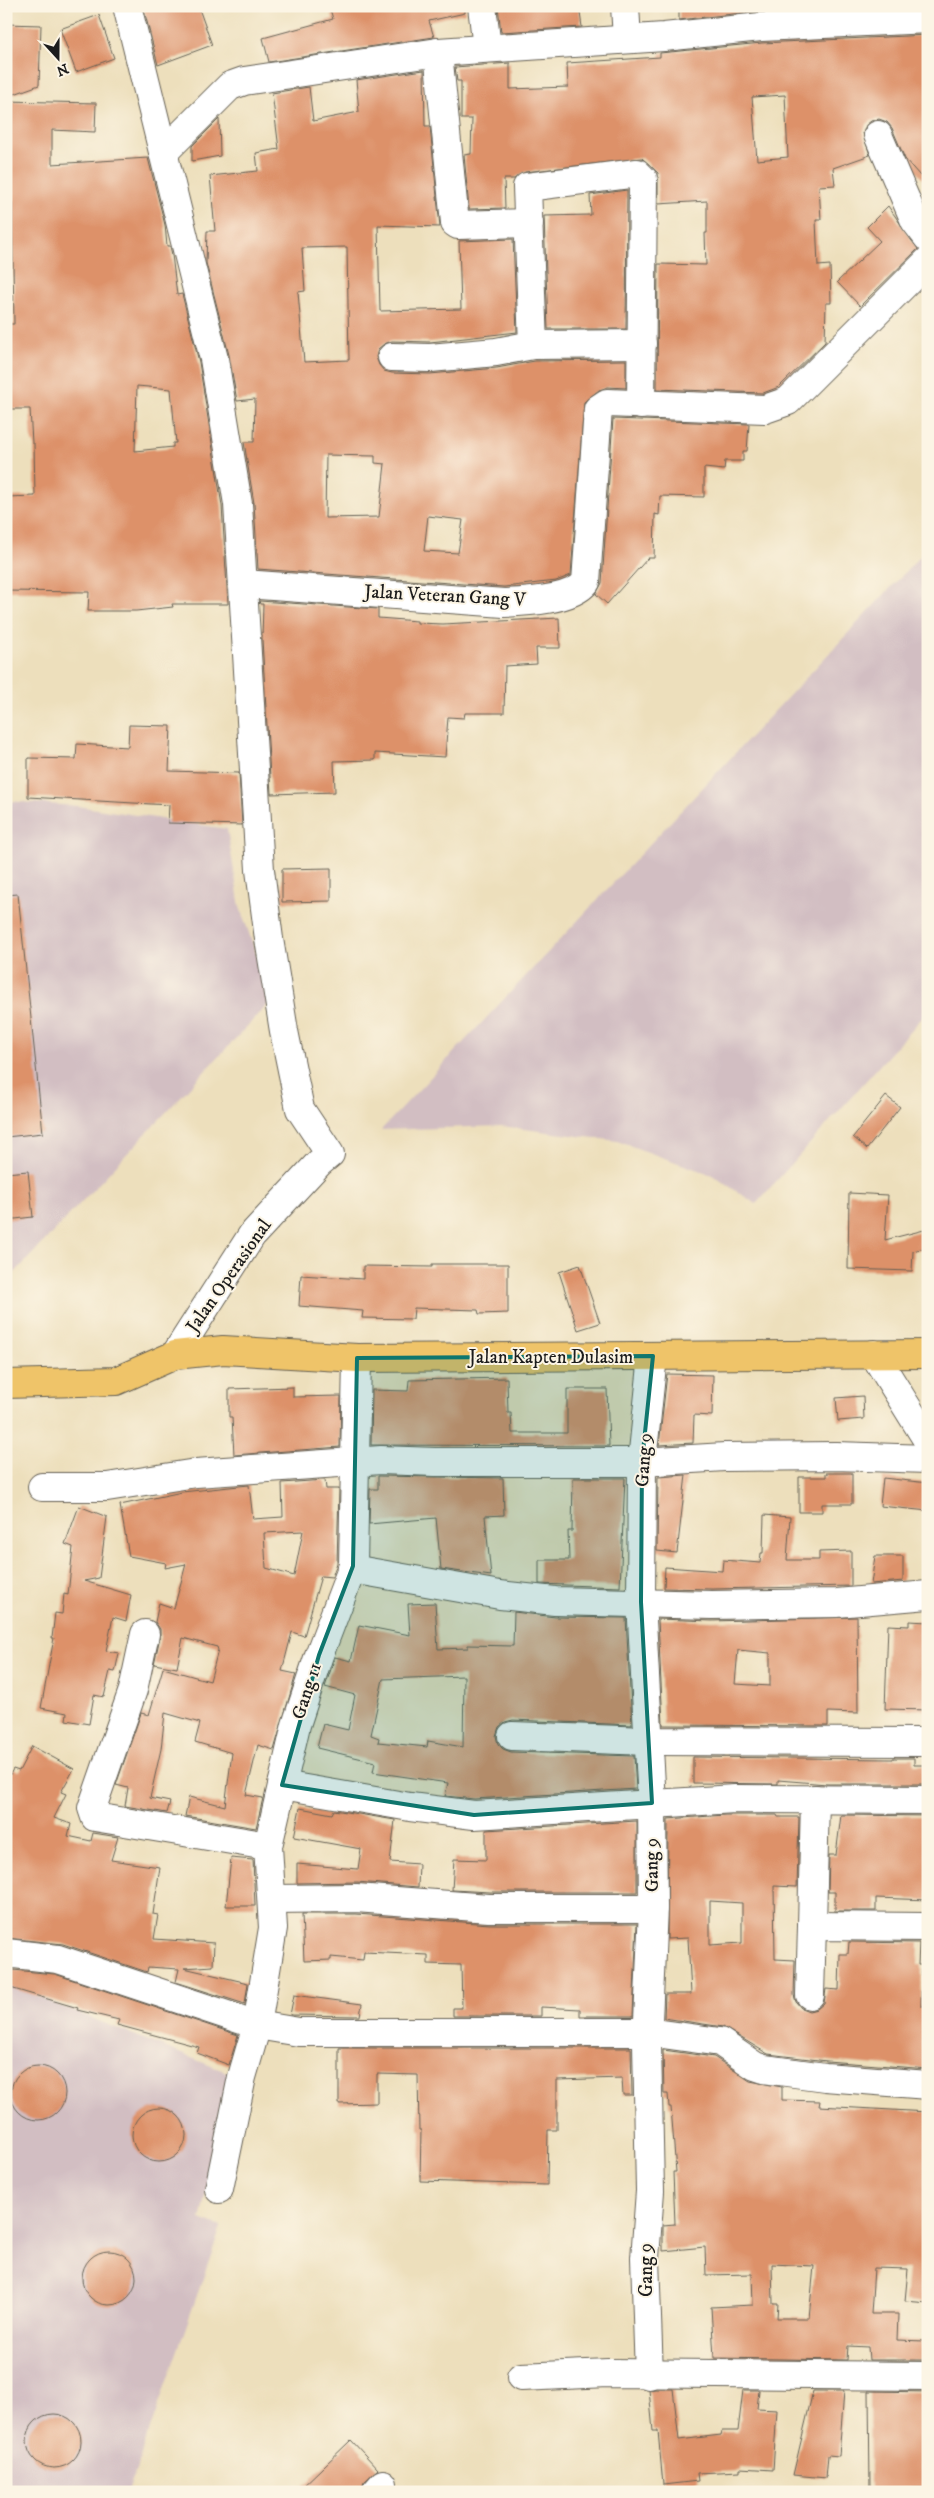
<svg xmlns="http://www.w3.org/2000/svg" width="934" height="2498" font-family="'IM FELL DW Pica',serif">
<rect width="100%" height="100%" fill="#fcf5e5"/>
<filter id="ink" filterUnits="userSpaceOnUse"><feTurbulence type="fractalNoise" baseFrequency=".02" numOctaves="2"/><feDisplacementMap in="SourceGraphic" scale="10" xChannelSelector="R" yChannelSelector="G"/><feConvolveMatrix kernelMatrix="1 2 1 2 8 2 1 2 1" color-interpolation-filters="sRGB"/></filter>
<filter id="wash" filterUnits="userSpaceOnUse"><feTurbulence type="fractalNoise" baseFrequency=".0096" numOctaves="4" result="noise"/><feDisplacementMap in="SourceGraphic" scale="20" xChannelSelector="R" yChannelSelector="G"/><feGaussianBlur stdDeviation="1.12" result="paint"/><feColorMatrix in="noise" values="0 0 0 0 0 0 0 0 0 0 0 0 0 0 0 0 0 1.4 0 .05"/><feComposite in="paint" operator="in"/></filter>
<g filter="url(#wash)">
<rect width="100%" height="100%" fill="#eddfbc"/>
<!-- industrial -->
<g fill="#d2bec2">
<path d="M928,548V1011L756,1204L712,1175L617,1141L501,1126L381,1130Z"/>
<path d="M6,801L77,806L227,829L240,907L272,1000L6,1282Z"/>
<path d="M6,1984L234,2075L200,2219L221,2227L128,2492H6Z"/>
</g>
<g id="blocks">
<!-- building -->
<g fill="#dd9169" fill-rule="evenodd">
<path d="M143,6H198L212,45L158,65Z"/>
<path d="M329,6H465V13L429,21L434,37L269,62L263,38L333,19Z"/>
<path d="M498,6H579L582,27L501,32Z"/>
<path d="M679,6H868L760,11L679,20Z"/>
<path d="M99,15L114,58L76,72L60,29Z"/>
<path d="M6,24L41,25L39,85L6,97Z"/>
<path d="M928,35V185L905,159L892,128L887,122L879,119L871,121L866,125L863,133L870,155L833,168L835,185L819,186L821,220H816L818,266L830,265L831,303H826L825,342L779,387L763,393L657,389L658,264L706,265L705,233H707V201L658,204V173L642,158L525,172L514,179H504L505,208L469,209L464,155L471,154L472,119H461V81H457L455,67L510,63V89L568,87L567,63L660,57V53L762,43ZM785,95L788,157L757,160L752,97Z"/>
<path d="M424,70L425,126H430L440,227L378,225L380,311L461,309L459,241L513,239L517,332L430,342L392,341L384,344L378,349L376,357L379,365L384,371L392,373L430,374L497,368L535,361L626,360V388L608,387L599,390L584,402L571,575L556,581L504,587L258,569L254,503L244,442H254L255,399L237,401L229,355L206,263L207,231H215L210,176L258,171L256,153L279,149L272,93L309,87L313,121L359,112L356,80ZM347,247L349,360L304,362L298,292L305,291L302,248ZM326,455L375,456V463L385,464L379,517L325,518ZM428,516L463,520L458,553L424,551Z"/>
<path d="M6,101L96,103L95,132L52,130V164L148,158L165,225L167,246H170L172,255L177,295L182,294L199,362L222,506L228,604H172L173,607L136,611H88L89,592L6,591V497L35,496L34,443H32L30,409H6V324H14L12,202H6ZM137,386L171,389L176,443H173V447L135,451Z"/>
<path d="M219,119L220,156L192,161V146Z"/>
<path d="M627,190L626,329H548L544,216L591,215L590,195Z"/>
<path d="M888,206L918,249L860,306L837,282L880,241L867,227Z"/>
<path d="M613,419L749,424L747,451H743V461H725L724,470L704,468V497L660,496L659,515L655,514L654,558H648L607,604L596,594L602,583Z"/>
<path d="M259,601L378,609V618L417,621V623L443,624L559,618L560,648H536L537,664L505,666L504,713H465L464,718L448,717L445,757L375,753V760L334,761L335,792L271,794L262,639L263,604H260Z"/>
<path d="M129,725L171,726L169,771L239,773L242,825L168,823L169,805L28,797V758L76,759L77,744L128,747Z"/>
<path d="M331,868V901L282,902V869Z"/>
<path d="M18,894L43,1133L6,1137V895Z"/>
<path d="M886,1096L900,1107L867,1149L853,1137Z"/>
<path d="M28,1171L33,1217L6,1220V1173Z"/>
<path d="M849,1193L888,1195L885,1240L928,1229V1247L913,1251L912,1271L848,1269Z"/>
<path d="M432,1264H508V1313L479,1314L478,1310L414,1308L413,1319L362,1318L363,1311L299,1306L301,1275L363,1279V1266L432,1267Z"/>
<path d="M580,1265L600,1323L578,1330L559,1272Z"/>
<path d="M667,1374L713,1375L712,1416L694,1415L693,1443L659,1445Z"/>
<path d="M507,1378L508,1413H511L512,1433H567V1389H607L609,1446L371,1445L372,1390L408,1391L409,1380Z"/>
<path d="M293,1387V1397L341,1396L340,1447L234,1455L232,1417H229V1389Z"/>
<path d="M863,1396L864,1419L838,1421L836,1398Z"/>
<path d="M826,1473H852V1504H822V1512H799V1477H826Z"/>
<path d="M686,1475L677,1553L657,1551L658,1477Z"/>
<path d="M378,1476L503,1478L504,1515L485,1516L491,1576L441,1569L436,1518L369,1524L370,1489H378Z"/>
<path d="M573,1478H625L620,1587L539,1584V1560H569L568,1531H572Z"/>
<path d="M883,1478L928,1483V1511L880,1506Z"/>
<path d="M325,1480L326,1489H339L337,1563L332,1577L321,1576L304,1636L292,1632L282,1671L296,1674L274,1750L258,1745L246,1795L263,1798L256,1828L185,1816L189,1797L225,1806L232,1753L195,1742L200,1723L165,1713L161,1749L150,1798L170,1802L167,1813L125,1806L128,1788L116,1785L141,1713L149,1715L163,1668L210,1681L218,1650L217,1647L183,1638L177,1668L154,1664L160,1637V1629L155,1622L159,1603L174,1608L186,1564L165,1568L166,1563L129,1556L120,1505L182,1492L249,1485L253,1519L283,1517L282,1483ZM303,1531L294,1576L266,1568L264,1533Z"/>
<path d="M79,1506L107,1517L99,1578L84,1581L131,1595L126,1621L113,1617L106,1651L119,1653L115,1672L110,1671L104,1697L94,1695L89,1724L66,1720L67,1713L41,1708L54,1638H52L55,1613L62,1614L64,1594L68,1595L73,1547L65,1544Z"/>
<path d="M764,1515L790,1517L787,1560H819V1552L851,1551V1586L712,1589L664,1588L665,1567L722,1571L723,1560L760,1563L761,1553H763Z"/>
<path d="M875,1556H903V1581L871,1584Z"/>
<path d="M435,1603L438,1649L468,1648V1645L513,1646L514,1612L555,1617L626,1618L632,1725L513,1720L505,1722L499,1727L496,1736L498,1744L503,1749L511,1752L634,1756L636,1789L474,1799L445,1796L448,1783L373,1772L375,1762L317,1748L323,1724L348,1730L355,1695L325,1687L335,1657L351,1661L359,1625L410,1635L408,1604ZM464,1676L463,1747L428,1741L427,1747L378,1742L379,1738L371,1735L383,1679Z"/>
<path d="M857,1617L858,1713L828,1712V1726L663,1725L658,1619L712,1621ZM738,1650L770,1653V1686L735,1684Z"/>
<path d="M909,1621L928,1622L924,1676H928V1710L885,1709L888,1625L909,1626Z"/>
<path d="M32,1746L74,1769L61,1792L66,1794L54,1818L71,1824L68,1836L91,1841L93,1833L118,1837L111,1860L160,1867L153,1914L158,1915L154,1939L214,1943L213,1966L184,1968L248,1983L245,2004L176,1982L179,1969L148,1967L147,1972L63,1944L6,1938V1782L13,1769L19,1771Z"/>
<path d="M693,1757L893,1759V1758H914V1765H928V1784H827L778,1780V1784L693,1783Z"/>
<path d="M300,1808L332,1814L334,1810L395,1820L390,1862L419,1864L418,1887L357,1882L297,1883V1864L358,1869L361,1849L294,1837Z"/>
<path d="M725,1815H777L778,1817H799L797,1887L774,1886L775,1959L795,1960L794,1995L796,2002L801,2008L809,2011L817,2009L824,2003L826,1989L839,1990L840,1954H848L849,1942L919,1943L918,1965H922L921,2006H928V2069L827,2061L768,2054L723,2027L664,2018L665,1994H691L688,1938L667,1939L668,1819ZM710,1901L742,1903V1943L710,1945Z"/>
<path d="M841,1815L928,1816V1900L876,1898V1911H835V1892H828L829,1855H836Z"/>
<path d="M637,1821V1892H490L452,1890L454,1859L486,1860V1830Z"/>
<path d="M231,1858L253,1860L255,1906H226Z"/>
<path d="M302,1914H356L489,1924H637L633,2016H580V2009L541,2007V2016H453V2008H462L461,1965L428,1964V1955L364,1952L363,1960L331,1957V1960L304,1961Z"/>
<path d="M13,1970L55,1974L238,2035L229,2065L197,2053L199,2047L117,2025L119,2020L77,2010L78,2008L7,1987Z"/>
<path d="M294,1995L362,2004L360,2016L290,2015Z"/>
<path d="M339,2048H631L632,2095H623L622,2078L557,2080V2130H548L547,2185L420,2181L421,2130H419L418,2075L377,2074V2103L339,2104Z"/>
<path d="M663,2050L714,2057L750,2081L782,2087V2100L820,2101L819,2106L928,2112V2303L905,2301L908,2269L874,2268L871,2314H898L897,2340L925,2341V2360H869L868,2347L848,2346L847,2360L714,2358L711,2307L753,2305L752,2274L706,2275L705,2247L663,2251V2225L675,2224L673,2172H676L671,2107H669L668,2094H664ZM772,2264L814,2266L809,2318H777L778,2303H773Z"/>
<circle cx="38" cy="2093" r="27"/>
<circle cx="159" cy="2135" r="27"/>
<circle cx="109" cy="2278" r="27"/>
<path d="M655,2389H673L679,2440L721,2435L722,2431H738L743,2390H759L757,2409L777,2410L773,2470L740,2468V2471L697,2473L698,2481L663,2485L658,2431H653L649,2390Z"/>
<path d="M813,2391H844L839,2456L828,2455L826,2478L793,2475Z"/>
<path d="M869,2391L928,2392V2488L870,2489Z"/>
<circle cx="54" cy="2441" r="27"/>
<path d="M351,2440L378,2469L364,2482L361,2492H297Z"/>
</g>
</g>
</g>
<g filter="url(#ink)">
<use href="#blocks" fill-opacity="0" stroke="#656054" stroke-width="1"/>
<g fill="none" stroke-linecap="round" stroke-linejoin="round">
<!-- minor casing -->
<g stroke="#656054" stroke-width="30">
<g id="minor">
<path d="M127,6L214,359L238,504L260,870L269,939L284,1031L300,1109L330,1154L319,1163L252,1235L175,1355"/>
<path d="M482,6L487,48"/>
<path d="M625,6L627,39"/>
<path d="M438,52L455,223L458,225L529,223"/>
<path d="M878,135L915,221L928,238"/>
<path d="M163,153L230,86L244,81L438,52L664,37L761,27L928,19"/>
<path d="M533,345L527,187L637,173L643,179L641,405"/>
<path d="M392,357L430,358L496,352L533,345L642,344"/>
<path d="M244,584L504,603C526,602 572,600 586,582L598,409L607,403L765,409L788,401L928,261"/>
<path d="M874,1354L928,1441"/>
<path d="M42,1487H107L196,1473L381,1460L435,1462H642L725,1457L836,1456L928,1459"/>
<path d="M352,1569L500,1595L555,1601L712,1605L837,1603L928,1595"/>
<path d="M145,1634L133,1690L92,1808L95,1817L268,1846"/>
<path d="M512,1736L648,1741L928,1742"/>
<path d="M282,1785L410,1807L474,1815L735,1799L928,1800"/>
<path d="M273,1899L356,1898L489,1908H653"/>
<path d="M812,1926L815,1799"/>
<path d="M6,1953L58,1959L257,2025L299,2032H648L720,2042L755,2066L764,2069L825,2077L928,2085"/>
<path d="M810,1995L812,1926L928,1927"/>
<path d="M219,2189L242,2077L257,2025L273,1928L268,1846L296,1725L319,1655L353,1566L357,1358"/>
<path d="M649,2375L645,2258L650,2191L647,2043L653,1908L652,1803L641,1602L642,1461L653,1356"/>
<path d="M521,2377L608,2373L928,2376"/>
<path d="M376,2492L383,2484"/>
</g>
</g>
<!-- major casing -->
<g stroke="#656054" stroke-width="30">
<path id="major" d="M6,1384L116,1381L175,1355L223,1350L357,1358L928,1354"/>
</g>
<!-- minor -->
<use href="#minor" stroke="#fff" stroke-width="28"/>
<!-- major -->
<use href="#major" stroke="#efc469" stroke-width="28"/>
</g>
</g>
<!-- marked area -->
<path fill="#0f766e" fill-opacity="0.2" stroke="#0f766e" stroke-width="4" stroke-linejoin="round" d="M653,1356L642,1461L641,1602L652,1803L474,1815L282,1785L319,1655L353,1566L357,1358Z"/>
<g text-anchor="middle" dominant-baseline="central" stroke-width="4" stroke-linejoin="round" paint-order="stroke">
<!-- street labels -->
<g font-size="19" fill="#1c1c1c" stroke="#fcf5e5">
<text transform="translate(445 596) rotate(3)">Jalan Veteran Gang V</text>
<text transform="translate(229 1276) rotate(-55)">Jalan Operasional</text>
<text x="551" y="1357">Jalan Kapten Dulasim</text>
<text transform="translate(644 1460) rotate(-87)">Gang 9</text>
<text transform="translate(307 1691) rotate(-72)">Gang 11</text>
<text transform="translate(652 1865) rotate(-91)">Gang 9</text>
<text transform="translate(646 2270) rotate(-90)">Gang 9</text>
</g>
</g>
<!-- margin -->
<rect width="934" height="2498" fill="none" stroke="#fcf5e5" stroke-width="25"/>
<!-- north arrow -->
<g transform="translate(58 58) rotate(159)" stroke="#fcf5e5" stroke-width="4" paint-order="stroke">
<path d="M0-4L9 19L0 12L-9 19Z" fill="#1c1c1c"/>
<text y="-8" font-size="14" font-weight="bold" text-anchor="middle" fill="#1c1c1c">N</text>
</g>
</svg>
